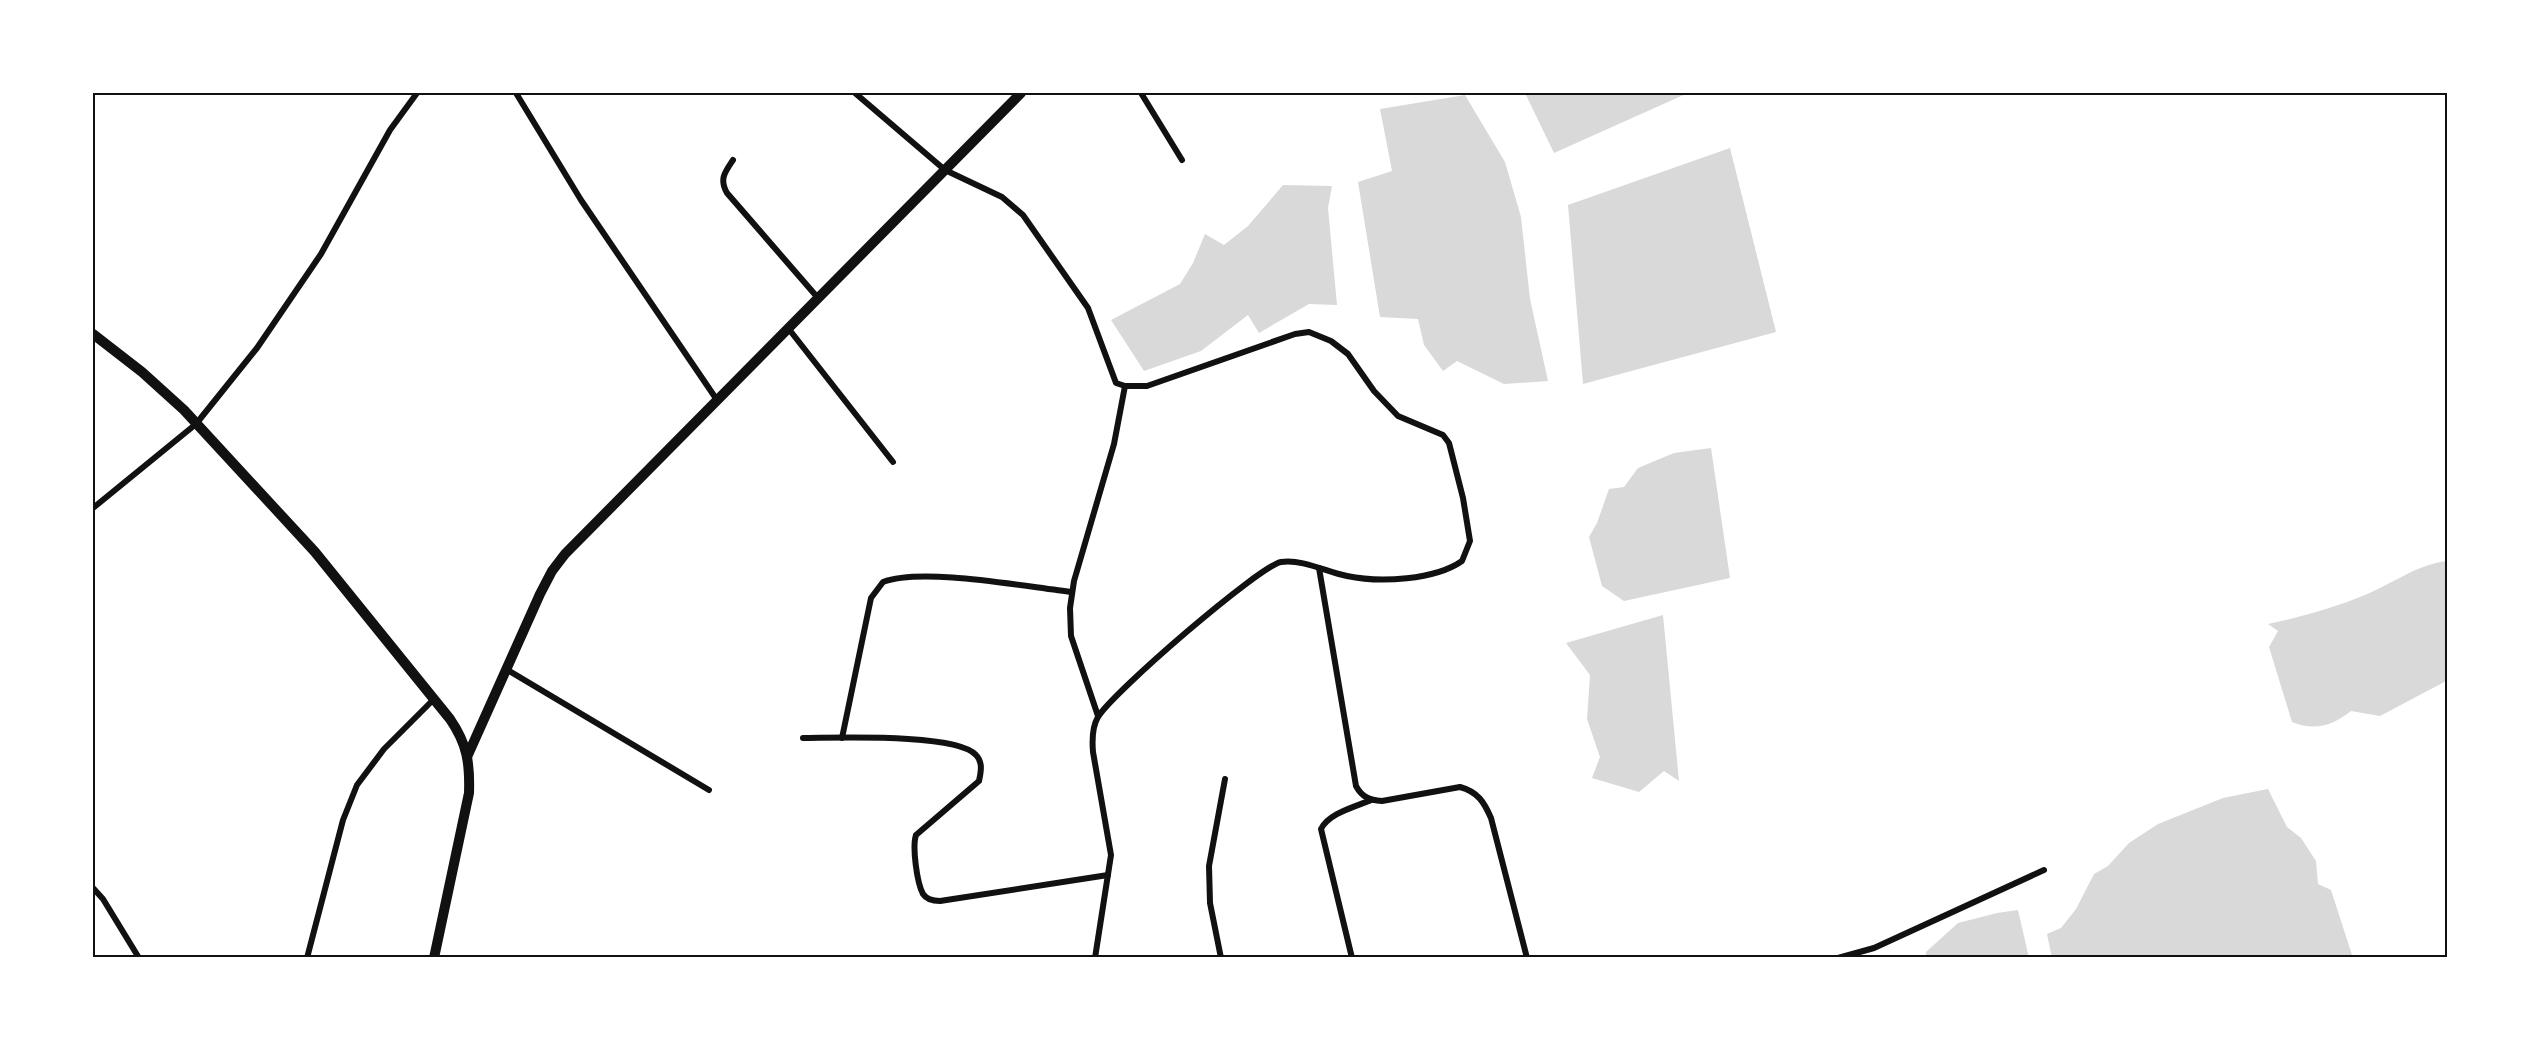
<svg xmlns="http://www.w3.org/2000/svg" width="2541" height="1051" font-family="'Archivo Narrow',sans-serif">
<rect width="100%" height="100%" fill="#fff"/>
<!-- water -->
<g fill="#d9d9d9">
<path d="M1525,93H1688L1554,153Z"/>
<path d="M1465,95L1505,162L1521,217L1530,299L1548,381L1504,384L1457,361L1443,371L1424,345L1418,319L1380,317L1358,182L1392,171L1380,109Z"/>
<path d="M1730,148L1776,332L1583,384L1568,205Z"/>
<path d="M1283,185L1332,186L1328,208L1337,305L1309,304L1259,333L1248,315L1201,351L1144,371L1111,320L1180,284L1193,263L1205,234L1224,245L1248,226Z"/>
<path d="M1711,448L1730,578L1624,601L1602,586L1589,537L1597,523L1609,489L1624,487L1638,468L1674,453Z"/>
<path d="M2446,561L2448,564V680L2380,716L2351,711C2332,726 2315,731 2292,722L2269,647L2278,631L2268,624C2300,617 2334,608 2365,595C2392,584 2416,565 2446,561Z"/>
<path d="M1663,615L1679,781L1664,771L1639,792L1592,778L1600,757L1587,719L1590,675L1566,643Z"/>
<path d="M2268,789L2287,827L2301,838L2316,861L2318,884L2331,890L2353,958H2052L2047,934L2061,928L2076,909L2094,874L2108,866L2129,843L2158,824L2223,798Z"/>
<path d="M2018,910L2029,958H1926V952L1958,923L1997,913Z"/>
</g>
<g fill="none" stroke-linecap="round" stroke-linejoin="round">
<!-- minor -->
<g stroke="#111" stroke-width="6">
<path d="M516,93L581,200L717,400"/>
<path d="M855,93L945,170L1002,197L1023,215L1088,308L1116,383L1125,386H1147L1295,334L1309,332L1331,341L1348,354L1374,391L1398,416L1443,435L1449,443L1463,498L1470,541L1462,561C1435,580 1380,583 1347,576C1326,572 1304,559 1281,562C1259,566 1112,693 1098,717C1092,727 1092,740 1093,752L1111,855L1095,958"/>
<path d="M1141,93L1182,160"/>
<path d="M733,160C725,172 719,179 727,193L818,298"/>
<path d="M788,328L893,462"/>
<path d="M93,508L196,424L257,348L321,254L390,130L417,93"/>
<path d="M1319,568L1356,786C1362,797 1369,800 1382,801L1460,787C1478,792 1484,802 1491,818L1527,958"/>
<path d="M506,669L709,790"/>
<path d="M1098,716L1071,636L1070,608L1074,581L1114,444L1125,386"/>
<path d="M803,738C835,738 957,733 976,755C983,762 981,772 979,781L916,835C912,847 917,883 923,894C927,900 934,901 940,901L1108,875"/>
<path d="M842,738L871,598L883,582C923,567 1026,587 1072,592"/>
<path d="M93,888L103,899L139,958"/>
<path d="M307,958L343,820L357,785L384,749L434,699"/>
<path d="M1221,958L1210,903L1209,866L1225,779"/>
<path d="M1352,958L1321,829C1329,813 1355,807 1371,800"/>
<path d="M1628,958H1632"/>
<path d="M1838,958L1874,948L2044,870"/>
</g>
<!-- tertiary -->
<g stroke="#111" stroke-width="10">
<path d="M93,334L142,372L184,410L315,552L450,719C467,744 470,762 469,793L434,958"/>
<path d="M467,757L540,594L552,571L565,554L1021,93"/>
</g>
</g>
<!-- border -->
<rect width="2541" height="1051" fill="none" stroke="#ffffff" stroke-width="189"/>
<rect x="94" y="94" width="2352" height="862" fill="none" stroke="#111" stroke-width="2"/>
</svg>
